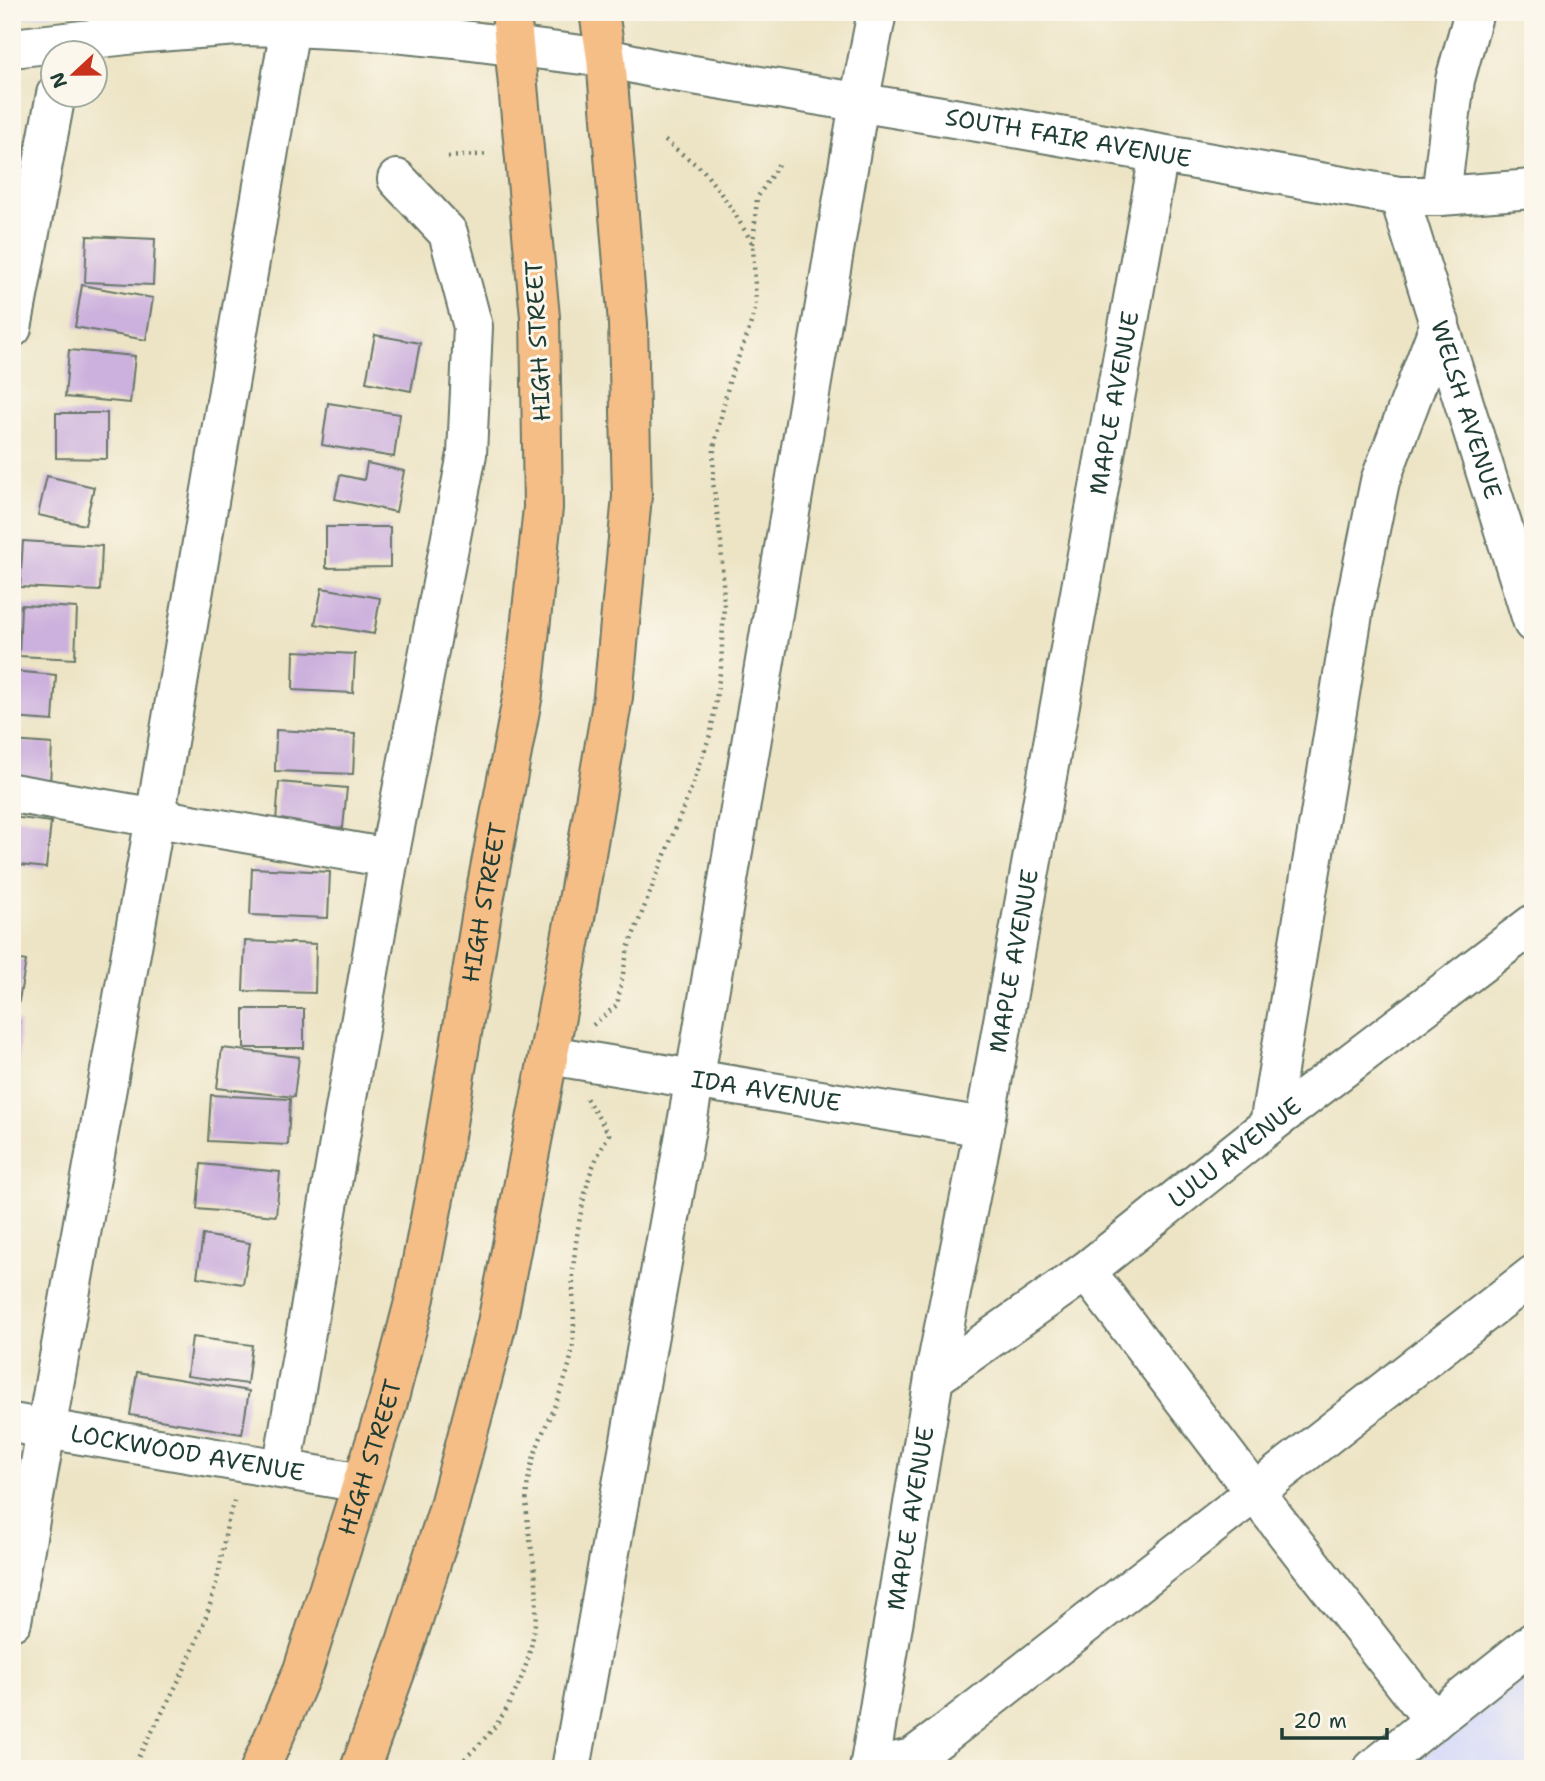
<svg xmlns="http://www.w3.org/2000/svg" width="1545" height="1781" font-family="'Shantell Sans',sans-serif">
<rect width="100%" height="100%" fill="#fbf7ec"/>
<filter id="ink" filterUnits="userSpaceOnUse"><feTurbulence type="fractalNoise" baseFrequency=".0143" numOctaves="2"/><feDisplacementMap in="SourceGraphic" scale="14" xChannelSelector="R" yChannelSelector="G"/><feConvolveMatrix kernelMatrix="1 2 1 2 8 2 1 2 1" color-interpolation-filters="sRGB"/></filter>
<filter id="wash" filterUnits="userSpaceOnUse"><feTurbulence type="fractalNoise" baseFrequency=".00686" numOctaves="4" result="noise"/><feDisplacementMap in="SourceGraphic" scale="28" xChannelSelector="R" yChannelSelector="G"/><feGaussianBlur stdDeviation="1.57" result="paint"/><feColorMatrix in="noise" values="0 0 0 0 0 0 0 0 0 0 0 0 0 0 0 0 0 1.4 0 .05"/><feComposite in="paint" operator="in"/></filter>
<g filter="url(#wash)">
<rect width="100%" height="100%" fill="#ede4c5"/>
<!-- built -->
<g fill="#d4d8f9">
<path d="M12,12H75L12,19Z"/>
<path d="M1533,1674V1769H1406Z"/>
</g>
<g id="blocks">
<!-- building -->
<g fill="#ccb0dd">
<path d="M87,236L155,239L153,285L85,282Z"/>
<path d="M82,285L153,298L146,340L75,327Z"/>
<path d="M375,335L420,343L411,391L366,382Z"/>
<path d="M69,350L135,356L130,403L65,397Z"/>
<path d="M328,403L400,414L394,457L322,445Z"/>
<path d="M56,413H107V459L56,458Z"/>
<path d="M367,463L404,471L396,512L335,499L340,475L364,480Z"/>
<path d="M47,476L94,487L85,525L38,515Z"/>
<path d="M326,527H390V567L326,568Z"/>
<path d="M23,541L102,546L100,591L20,587Z"/>
<path d="M322,588L380,598L374,634L315,624Z"/>
<path d="M21,605L77,608L75,659L19,656Z"/>
<path d="M294,651L355,654L353,693L293,690Z"/>
<path d="M12,671L56,675L53,721L12,718Z"/>
<path d="M276,730L355,734L353,774L275,771Z"/>
<path d="M12,741L52,744L50,785L12,783Z"/>
<path d="M279,782L347,788L343,828L276,822Z"/>
<path d="M12,817L51,822L46,868L12,864Z"/>
<path d="M252,868L330,872L328,918L250,915Z"/>
<path d="M12,890H16L14,918H12Z"/>
<path d="M245,941L316,944L315,993L243,991Z"/>
<path d="M12,958L26,961L18,1006L12,1005Z"/>
<rect x="244" y="1009" width="60" height="39"/>
<rect x="12" y="1022" width="7" height="54"/>
<path d="M222,1048L299,1057L294,1097L217,1088Z"/>
<path d="M211,1095L290,1099L288,1145L208,1141Z"/>
<path d="M201,1164L280,1172L276,1216L197,1209Z"/>
<path d="M203,1235L250,1243L243,1284L197,1277Z"/>
<path d="M192,1337L252,1345L247,1384L187,1376Z"/>
<path d="M137,1372L249,1391L242,1434L130,1415Z"/>
</g>
</g>
</g>
<g filter="url(#ink)">
<use href="#blocks" fill-opacity="0" stroke="#677767" stroke-width="2"/>
<g fill="none" stroke-linecap="round" stroke-linejoin="round">
<!-- minor casing -->
<g stroke="#677767" stroke-width="42">
<g id="minor">
<path id="s1" d="M12,48L145,33L238,26L290,27L374,31L455,39L606,58L657,69L1020,129L1399,196H1441L1533,189"/>
<path id="s2" d="M1399,196L1533,623"/>
<path d="M1441,196L1455,80L1474,12"/>
<path d="M12,328L56,94"/>
<path d="M12,793L389,858"/>
<path id="s3" d="M549,1055L984,1127"/>
<path d="M1269,1125L1354,608L1380,481L1440,323"/>
<path d="M1086,1271L1255,1493L1434,1721"/>
<path id="s4" d="M934,1378L1086,1271L1269,1125L1533,924"/>
<path id="s5" d="M12,1423L362,1483"/>
<path d="M282,1469L389,858L467,454L473,327L448,233L397,179"/>
<path d="M12,1621L155,818L290,27"/>
<path d="M870,1767L912,1758L946,1733L1533,1275"/>
<path d="M571,1769L689,1112L859,103L877,12"/>
<path id="s6" d="M869,1769L934,1378L984,1127L1159,154"/>
<path d="M1373,1769L1533,1642"/>
</g>
</g>
<!-- highway casing -->
<g stroke="#677767" stroke-width="42">
<g id="highway">
<path id="s7" d="M260,1769L303,1670L388,1402L415,1298L439,1172L483,906L523,694L543,508L540,317L511,12"/>
<path d="M360,1769L404,1648L447,1513L497,1323L575,918L613,697L632,496L628,324L606,58L599,12"/>
</g>
</g>
<!-- path -->
<g stroke="#677767" stroke-width="4.5" stroke-dasharray="2 5" stroke-linecap="butt">
<path d="M448,157L489,154"/>
<path d="M753,244L757,198L780,162"/>
<path d="M593,1025L617,1005L628,948L693,784L711,732L721,667L724,603L721,542L713,482L714,447L730,378L747,336L756,306L753,244L728,203L703,170L664,140"/>
<path d="M132,1769C163,1710 198,1652 215,1587C224,1557 223,1526 236,1497"/>
<path d="M455,1769C469,1754 486,1739 498,1722C529,1676 541,1625 535,1571C531,1541 523,1511 528,1481C535,1435 565,1397 572,1351C576,1325 572,1298 573,1272C575,1242 581,1207 589,1178C593,1163 602,1148 609,1134L586,1098"/>
</g>
<!-- minor -->
<use href="#minor" stroke="#fff" stroke-width="38"/>
<!-- highway -->
<use href="#highway" stroke="#f6be87" stroke-width="38"/>
</g>
</g>
<g text-anchor="middle" dominant-baseline="central" stroke-width="6" stroke-linejoin="round" paint-order="stroke">
<!-- street labels -->
<g font-size="24" fill="#1f3d34" stroke="#fbf7ec">
<text stroke="none"><textPath href="#s1" startOffset="1066">SOUTH FAIR AVENUE</textPath></text>
<text transform="translate(538 341) rotate(-93)">HIGH STREET</text>
<text stroke="none"><textPath href="#s6" startOffset="1388">MAPLE AVENUE</textPath></text>
<text stroke="none"><textPath href="#s2" startOffset="224">WELSH AVENUE</textPath></text>
<text stroke="none"><textPath href="#s7" startOffset="898">HIGH STREET</textPath></text>
<text stroke="none"><textPath href="#s6" startOffset="821">MAPLE AVENUE</textPath></text>
<text stroke="none"><textPath href="#s3" startOffset="220">IDA AVENUE</textPath></text>
<text stroke="none"><textPath href="#s4" startOffset="376">LULU AVENUE</textPath></text>
<text stroke="none"><textPath href="#s5" startOffset="178">LOCKWOOD AVENUE</textPath></text>
<text stroke="none"><textPath href="#s7" startOffset="331">HIGH STREET</textPath></text>
<text stroke="none"><textPath href="#s6" startOffset="254">MAPLE AVENUE</textPath></text>
</g>
</g>
<!-- margin -->
<rect width="1545" height="1781" fill="none" stroke="#fbf7ec" stroke-width="42"/>
<!-- north arrow -->
<g transform="translate(74 74) rotate(248)"><circle r="33" fill="#fbf7ec" stroke="#a3ada2" stroke-width="2"/>
<path d="M0-5L12 26L0 18L-12 26Z" fill="#c8321e"/>
<text y="-10" font-size="19" font-weight="bold" text-anchor="middle" fill="#1f3d34">N</text>
</g>
<!-- scale -->
<path d="M1282 1728v10h105v-10" fill="none" stroke="#1f3d34" stroke-width="3.5"/>
<text x="1293" y="1728" font-size="21" fill="#1f3d34" stroke="#fbf7ec" stroke-width="5" paint-order="stroke">20 m</text>
</svg>
